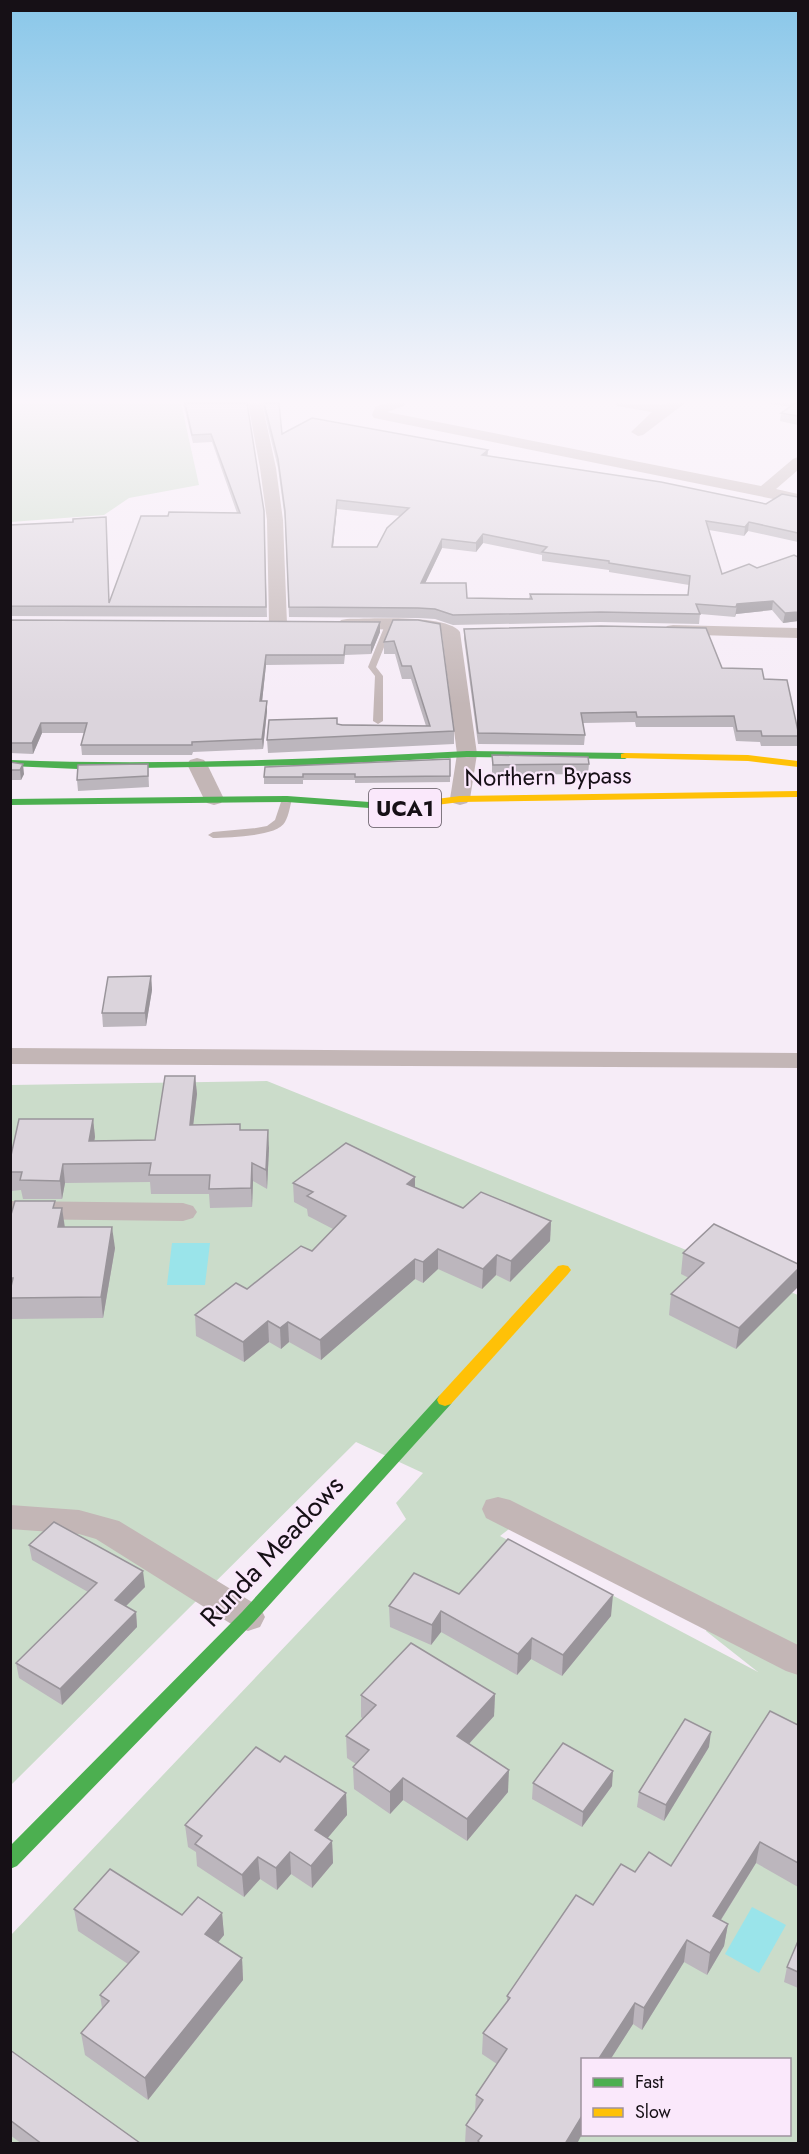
<svg xmlns="http://www.w3.org/2000/svg" width="809" height="2154" font-family="Jost,sans-serif">
<rect width="100%" height="100%" fill="#f6ecf7"/>
<!-- green -->
<g fill="#cbdcca" fill-rule="evenodd">
<path d="M11,403H181L199,485L129,498L104,515L11,522Z"/>
<path d="M267,1081L798,1295V2143H11V1935L406,1519L396,1503L423,1473L356,1442L11,1785V1085ZM523,1518L718,1605L706,1631L758,1672L500,1536ZM582,2060H790V2134H582Z"/>
</g>
<!-- water -->
<g fill="#9ae4ea">
<path d="M172,1243H210L205,1285H167Z"/>
<path d="M752,1907L786,1925L759,1973L725,1954Z"/>
</g>
<g fill="none" stroke-linecap="round" stroke-linejoin="round">
<!-- lane -->
<g fill="#c3b6b6" fill-rule="evenodd">
<path d="M389,622L393,625L376,667L383,676V721L378,724L373,721L375,676L368,667L385,625Z"/>
<path d="M287,796L292,799C290,806 289,815 285,822C277,837 229,837 213,838L208,835L213,832L256,828L267,826L275,820L282,799Z"/>
</g>
<!-- street -->
<g fill="#c3b6b6" fill-rule="evenodd">
<path d="M248,403H262L276,468L283,520L287,624L284,628H272L269,624L267,520L260,468Z"/>
<path d="M386,403H406L404,406L387,412L761,486L793,459L798,457V470L776,489L798,494V504L374,418L372,415L375,407Z"/>
<path d="M615,403L662,405L667,403H685L643,435L638,436L631,432L652,412L617,406Z"/>
<path d="M347,619C370,619 447,614 460,632L477,754L470,799L467,803L460,805L453,803L450,799L457,754L442,635L432,631L341,628L338,624L341,620Z"/>
<path d="M673,625L798,628V638L667,634L664,630L667,626Z"/>
<path d="M197,758L204,760L207,764L224,799L221,803L214,805L207,803L204,799L187,764L190,760Z"/>
<path d="M10,1048L798,1053V1068L10,1064Z"/>
<path d="M10,1201L183,1203L193,1206L197,1212L193,1218L183,1221L10,1219Z"/>
<path d="M498,1497L510,1500L798,1645V1675L786,1671L486,1518L482,1509L486,1500Z"/>
<path d="M10,1505L79,1510L119,1521L260,1607L265,1617L260,1627L248,1631L236,1627L96,1539L79,1534L10,1529Z"/>
</g>
<!-- fast -->
<g fill="#4caf50" fill-rule="evenodd">
<path d="M467,751L625,753L630,756L625,759L467,757L314,765L78,769L10,766V760C162,766 315,759 467,751Z"/>
<path d="M287,796L397,804L403,807L397,810L287,802L10,805V799Z"/>
<path d="M445,1394L451,1396L453,1400L451,1404L254,1622L17,1866L10,1869V1846L242,1612L439,1396Z"/>
</g>
<!-- slow -->
<g fill="#ffc107" fill-rule="evenodd">
<path d="M625,753L748,755L798,761V767L748,761L621,758V754Z"/>
<path d="M798,791V797L460,802L397,810L391,807L397,804L460,796Z"/>
<path d="M563,1265L568,1266L571,1270L568,1274L451,1404L445,1406L439,1404L437,1400L439,1396L558,1266Z"/>
</g>
</g>
<!-- wall -->
<g fill="#bcb6bd" fill-rule="evenodd">
<path d="M183,403H247L264,511L267,617L10,616V525L110,602L168,516L237,513L212,442L193,443Z"/>
<path d="M262,403H279L282,434L488,450L487,456L766,504L798,497V542L748,531L744,536L709,530L722,574L757,568L798,557V621L783,623L772,610L736,614L735,617L700,614L699,624L600,622L453,625L435,619L418,618L289,617L285,520L278,468ZM337,509L400,516L377,547H333ZM483,543L542,555V561L609,570V572L689,585L688,595L530,594L529,599L467,598L425,583L442,548L476,552Z"/>
<path d="M768,403H798V425L780,421L781,413L790,407Z"/>
<path d="M10,620L380,632L371,654L345,655L344,664L266,665L262,701H267V711L263,749L193,752L192,755H82L81,745L84,733H42L33,754L10,753Z"/>
<path d="M393,620L454,731V744L268,753L267,740L337,724L426,726L411,679H402L395,654H384V642Z"/>
<path d="M464,629L722,668L764,679L798,731V746H761L760,742L736,741L733,727H636L635,722L583,723L585,735L584,745L478,744L464,639Z"/>
<path d="M492,755L589,764L588,774L492,775Z"/>
<path d="M450,759V782L355,783V780H303V784H264V777Z"/>
<path d="M10,762L24,774L21,780H10Z"/>
<path d="M148,764L149,787L78,791L77,780Z"/>
<path d="M151,976L152,990L146,1026L103,1027L102,1013Z"/>
<path d="M195,1076L197,1094L193,1125L240,1130L269,1148L267,1189L253,1181L252,1207L210,1208L209,1194H151L150,1182L65,1183L62,1199H23L21,1190L11,1191L10,1160L93,1119L95,1137L94,1141L155,1140Z"/>
<path d="M293,1183L415,1187L463,1208L551,1221L550,1241L510,1282L496,1275L482,1289L438,1269L423,1283L415,1279L321,1360L289,1342L281,1349L269,1342L244,1362L196,1336L195,1315L247,1289L312,1251L333,1229L308,1216L307,1209L294,1202Z"/>
<path d="M56,1208L64,1227L115,1248L103,1318L12,1319L10,1308V1218Z"/>
<path d="M683,1253L798,1264L736,1349L669,1315L671,1294L689,1278L681,1274Z"/>
<path d="M29,1545L145,1587L126,1606L136,1612L137,1627L62,1705L19,1678L16,1663L88,1592L32,1560Z"/>
<path d="M459,1594L611,1616L562,1676L531,1659L517,1675L441,1632L431,1645L390,1627L389,1606Z"/>
<path d="M495,1694L494,1716L469,1744L508,1792L467,1841L403,1800L390,1814L354,1789L353,1767L356,1764L347,1758L346,1736L363,1719L361,1717V1695Z"/>
<path d="M798,1725V1887L756,1863L721,1920L728,1924L724,1946L707,1975L684,1962L642,2030L633,2024L610,2060H582L577,2144H465L466,2125L475,2111L476,2095L497,2064L482,2054L483,2033L507,2002V1996L593,1905L635,1872L671,1866Z"/>
<path d="M709,1747L664,1821L637,1807L639,1792Z"/>
<path d="M280,1762L346,1793L347,1815L327,1838L332,1841L333,1863L312,1888L291,1874L277,1890L260,1879L244,1897L197,1866L196,1852L188,1847L185,1825Z"/>
<path d="M533,1783L612,1786L582,1827L532,1799Z"/>
<path d="M74,1909L182,1915L222,1913L224,1935L218,1942L242,1958L243,1980L148,2100L85,2055L81,2033L102,2008L100,1995L128,1964L78,1931Z"/>
<path d="M798,1941V1988L784,1982L787,1967Z"/>
<path d="M10,2050L140,2143V2144H22L10,2135Z"/>
</g>
<!-- shaded-wall -->
<g fill="#99949a">
<path d="M488,450L487,459L482,455Z"/>
<path d="M337,500V509L332,556V547Z"/>
<path d="M749,522L748,531L744,536L745,527Z"/>
<path d="M483,534V543L476,552V543Z"/>
<path d="M442,539V548L421,592V583Z"/>
<path d="M773,601L772,610L736,614L735,617L737,604Z"/>
<path d="M798,612V621L783,623L785,613Z"/>
<path d="M380,622V632L371,654V645Z"/>
<path d="M266,655V665L261,711L260,701Z"/>
<path d="M267,701V711L263,749L262,739Z"/>
<path d="M41,723L42,733L33,754L32,743Z"/>
<path d="M23,764L24,774L21,780L20,770Z"/>
<path d="M151,976L152,990L146,1026L145,1013Z"/>
<path d="M195,1076L197,1094L191,1143L190,1125Z"/>
<path d="M93,1119L95,1137L91,1159L89,1141Z"/>
<path d="M268,1130L269,1148L267,1189L266,1170Z"/>
<path d="M252,1163L253,1181L252,1207L251,1188Z"/>
<path d="M63,1164L65,1183L62,1199L60,1181Z"/>
<path d="M415,1177V1197L407,1184Z"/>
<path d="M62,1208L65,1228L58,1227Z"/>
<path d="M551,1221L550,1241L510,1282L511,1261Z"/>
<path d="M112,1227L115,1248L103,1318L101,1297Z"/>
<path d="M438,1249V1269L423,1283V1262Z"/>
<path d="M497,1255L496,1275L482,1289L483,1269Z"/>
<path d="M415,1259V1279L321,1360L320,1340Z"/>
<path d="M798,1269V1287L736,1349L739,1328Z"/>
<path d="M268,1321L269,1342L244,1362L243,1342Z"/>
<path d="M288,1322L289,1342L281,1349L280,1328Z"/>
<path d="M143,1571L145,1587L117,1615L115,1600Z"/>
<path d="M613,1595L611,1616L562,1676L563,1655Z"/>
<path d="M441,1611V1632L431,1645L432,1625Z"/>
<path d="M136,1612L137,1627L62,1705L60,1689Z"/>
<path d="M532,1638L531,1659L517,1675L518,1654Z"/>
<path d="M495,1694L494,1716L456,1758L457,1736Z"/>
<path d="M711,1732L709,1747L664,1821L666,1805Z"/>
<path d="M509,1770L508,1792L467,1841V1819Z"/>
<path d="M613,1771L612,1786L582,1827L583,1812Z"/>
<path d="M403,1778V1800L390,1814V1792Z"/>
<path d="M346,1793L347,1815L316,1852L315,1830Z"/>
<path d="M332,1841L333,1863L312,1888L311,1866Z"/>
<path d="M760,1842L756,1863L710,1937L713,1916Z"/>
<path d="M290,1852L291,1874L277,1890L276,1868Z"/>
<path d="M258,1857L260,1879L244,1897L242,1875Z"/>
<path d="M222,1913L224,1935L207,1956L205,1934Z"/>
<path d="M728,1924L724,1946L707,1975L710,1953Z"/>
<path d="M687,1940L684,1962L642,2030L644,2008Z"/>
<path d="M242,1958L243,1980L148,2100L145,2078Z"/>
<path d="M635,2003L633,2024L610,2060H598Z"/>
<path d="M582,2116V2134L577,2144H565Z"/>
</g>
<!-- building -->
<g fill="#dbd4dc" stroke="#99949a" stroke-width="1.5" fill-rule="evenodd">
<path d="M185,403H247L264,511L266,607L10,606V525L73,522V519L106,517L109,603L141,516H168L169,512L240,513L211,434L192,435Z"/>
<path d="M264,403H279L282,434L312,418L488,450L482,455L661,482L766,504L782,494L798,497V533L749,522L745,527L706,521L722,574L749,564L757,568L794,555L798,557V612L785,613L773,601L737,604L736,607L696,604L700,614L601,612L453,615L435,609L418,608L289,607L285,511L278,459ZM337,500L409,508L387,528L377,547H332ZM483,534L547,547L542,552L609,561V563L690,576L688,595L530,594L532,599L467,598L466,583H421L442,539L476,543Z"/>
<path d="M796,403H798V416L781,413Z"/>
<path d="M10,620L380,622L371,645H345L344,655H266L260,701H267L262,739L192,742V745H81L87,723H41L32,743H10Z"/>
<path d="M393,620H418L440,624L454,731L267,740L269,720L337,718V724L342,725L430,726L411,666H402L394,641L384,642Z"/>
<path d="M601,626L706,628L722,668L762,669L764,679L787,680L798,731V736H762L761,731H737L734,716L637,717L636,712L581,713L585,735L478,733L464,629Z"/>
<path d="M492,755L588,757L589,764L493,765Z"/>
<path d="M450,759V776L355,777V774H303V777H264L265,767Z"/>
<path d="M10,762L23,764L20,770H10Z"/>
<path d="M148,764V776L77,780L78,765Z"/>
<path d="M151,976L145,1013H102L108,977Z"/>
<path d="M165,1076H195L190,1125L240,1124V1130H268L266,1170L252,1163L251,1188L209,1189L210,1175H149L151,1163L63,1164L60,1181L20,1180L22,1172H10V1160L19,1119H93L89,1141L155,1140Z"/>
<path d="M346,1143L415,1177L407,1184L463,1208L481,1192L551,1221L511,1261L497,1255L483,1269L438,1249L423,1262L415,1259L320,1340L288,1322L280,1328L268,1321L243,1342L195,1315L236,1283L247,1289L301,1246L312,1251L346,1216L307,1196L313,1192L293,1183Z"/>
<path d="M15,1201H55L53,1208H62L58,1227H112L101,1297L10,1298V1291L13,1278H10V1218Z"/>
<path d="M714,1224L798,1264V1269L739,1328L671,1294L704,1263L683,1253Z"/>
<path d="M54,1522L143,1571L115,1600L136,1612L60,1689L16,1663L97,1583L29,1545Z"/>
<path d="M508,1539L613,1595L563,1655L532,1638L518,1654L441,1611L432,1625L389,1606L414,1573L459,1594Z"/>
<path d="M411,1643L495,1694L457,1736L509,1770L467,1819L403,1778L390,1792L353,1767L369,1750L346,1736L376,1705L361,1695Z"/>
<path d="M770,1711L798,1725V1863L760,1842L713,1916L728,1924L710,1953L687,1940L644,2008L635,2003L598,2060H582V2116L565,2144H481L478,2141L482,2136L466,2125L483,2100L476,2095L507,2049L483,2033L510,1998L507,1996L576,1895L593,1905L621,1864L635,1872L649,1852L671,1866Z"/>
<path d="M685,1719L711,1732L666,1805L639,1792Z"/>
<path d="M563,1743L613,1771L583,1812L533,1783Z"/>
<path d="M256,1747L280,1762L285,1756L346,1793L315,1830L332,1841L311,1866L290,1852L276,1868L258,1857L242,1875L195,1844L202,1836L185,1825Z"/>
<path d="M110,1869L182,1915L198,1897L222,1913L205,1934L242,1958L145,2078L81,2033L109,2001L100,1995L139,1952L74,1909Z"/>
<path d="M798,1941V1972L787,1967Z"/>
<path d="M10,2050L140,2143L42,2144L10,2120Z"/>
</g>
<!-- sky -->
<linearGradient id="sky" x2="0" y2="1"><stop stop-color="#89c7e9"/><stop offset="0.57" stop-color="#fbf6fb"/><stop offset="1" stop-color="#fbf6fb" stop-opacity="0"/></linearGradient>
<rect width="809" height="704" fill="url(#sky)"/>
<g text-anchor="middle" dominant-baseline="central" stroke-width="4.5" stroke-linejoin="round" paint-order="stroke">
<!-- shield labels -->
<rect fill="#fae8fb" stroke="#5a515b" stroke-width="1.5" x="369" y="789" width="72" height="38" rx="4.5"/>
<g font-size="22" font-weight="bold" fill="#161016">
<text x="405" y="808">UCA1</text>
</g>
<!-- street labels -->
<g font-size="24" fill="#161016" stroke="#fae8fb">
<text transform="translate(548 776) rotate(-1)">Northern Bypass</text>
</g>
<!-- near-street labels -->
<g font-size="28" fill="#161016" stroke="#fae8fb">
<text transform="translate(272 1551) rotate(-47)">Runda Meadows</text>
</g>
</g>
<!-- border -->
<rect width="809" height="2154" fill="none" stroke="#161016" stroke-width="24"/>
<!-- legend -->
<rect x="581" y="2058" width="210" height="78" fill="#fae8fb" stroke="#9f929f" stroke-width="1.5"/>
<rect x="593" y="2078" width="30" height="9" fill="#4caf50" stroke="#9f929f" stroke-width="1.5"/>
<text x="635" y="2088" font-size="18" fill="#161016">Fast</text>
<rect x="593" y="2108" width="30" height="9" fill="#ffc107" stroke="#9f929f" stroke-width="1.5"/>
<text x="635" y="2118" font-size="18" fill="#161016">Slow</text>
</svg>
